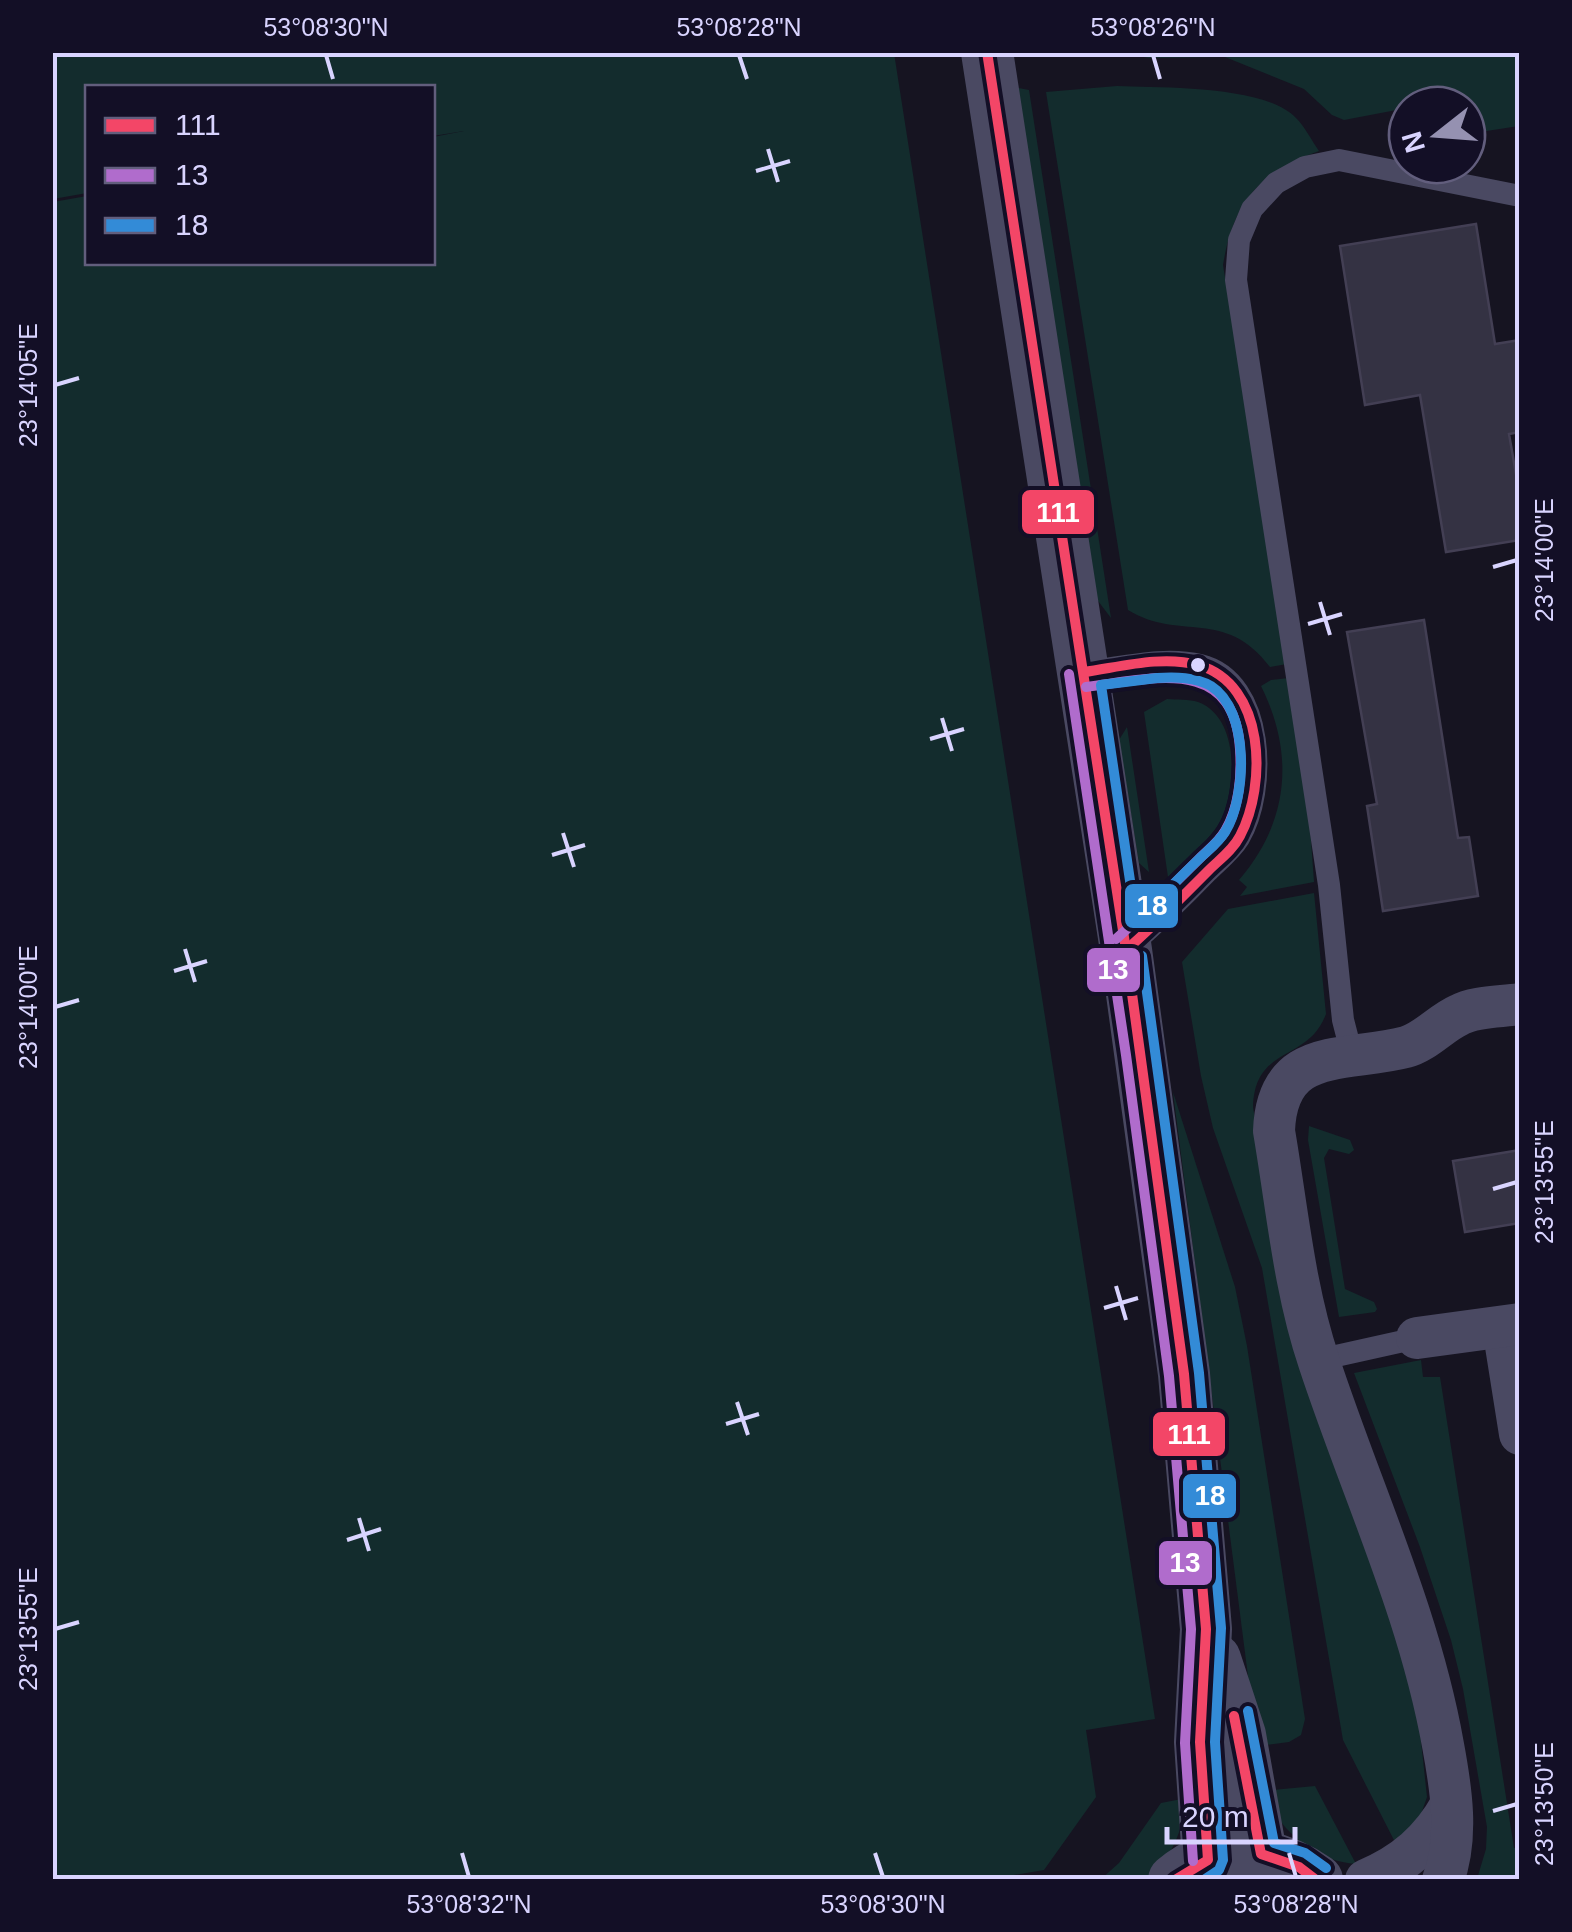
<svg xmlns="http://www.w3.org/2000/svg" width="1572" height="1932" font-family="Helvetica,sans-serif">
<rect width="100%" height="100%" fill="#161421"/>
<!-- green -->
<g fill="#132c2d">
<path d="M53,52L894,53L1155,1719L1086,1730L1096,1797L1044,1870L984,1880L53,1879V202L87,196L88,262H432L433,137L464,131L433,136L432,88H88L87,193L53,199Z"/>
<path d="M1122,53H1519V126L1467,134V105H1457L1456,100L1407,105V108L1344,120L1332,115L1304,89L1225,57L1149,58Z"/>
<path d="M1117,86C1161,88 1265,85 1296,118C1305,127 1312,141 1319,151C1259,172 1233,203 1223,265L1287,664L1270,667C1225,607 1180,642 1128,610L1046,92Z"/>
<path d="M1014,87L1029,90L1111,618L1092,593Z"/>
<path d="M1289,678L1309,813L1314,882L1240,896L1247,887L1239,880C1289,822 1295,754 1261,686L1271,680Z"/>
<path d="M1167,699C1177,700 1189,699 1198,702C1236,716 1236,775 1227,807C1222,824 1207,839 1196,852C1188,863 1182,874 1168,877L1144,712Z"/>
<path d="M1127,727L1149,872L1139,863L1119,740Z"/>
<path d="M1314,893L1326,1014C1308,1063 1255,1044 1253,1107L1277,1259L1387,1600L1417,1704L1427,1797L1420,1817L1397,1846L1343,1740L1262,1268L1213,1128L1201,1076L1182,962L1228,909Z"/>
<path d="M1173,1092L1235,1287L1247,1346L1305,1719L1301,1735L1289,1742L1257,1746Z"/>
<path d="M1309,1126L1350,1140L1354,1150L1349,1154L1329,1149L1324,1158L1345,1289L1374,1302L1377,1309L1375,1312L1339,1317L1308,1140Z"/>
<path d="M1421,1360L1423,1377H1440L1514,1848L1519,1847V1879H1477L1486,1849L1487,1827L1463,1689L1451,1640L1420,1547L1354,1373Z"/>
<path d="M1315,1786L1356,1864C1314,1861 1278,1829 1263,1791Z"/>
<path d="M1187,1798C1183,1830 1172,1855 1151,1879L1100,1880L1119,1863L1161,1803Z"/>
</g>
<!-- building -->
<g fill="#343243" stroke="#433f54" stroke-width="2.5">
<path d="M1476,224L1495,344L1520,340V432L1509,434L1520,497V540L1446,552L1420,395L1365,405L1340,246Z"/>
<path d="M1424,620L1458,838L1469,837L1478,896L1383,911L1367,806L1377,804L1347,632Z"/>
<path d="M1520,1150V1223L1465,1232L1453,1161Z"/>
</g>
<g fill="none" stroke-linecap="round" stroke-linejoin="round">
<!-- service -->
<g stroke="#4a4962" stroke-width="22">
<path d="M1084,672C1121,668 1163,656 1200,665C1266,681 1267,791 1239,838C1231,851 1217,862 1207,872C1182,898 1156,923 1129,947"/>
<path d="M1352,1055L1343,1020L1329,885L1236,280L1239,240L1252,209L1276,183L1305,167L1339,160L1520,196"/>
<path d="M1318,1360L1417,1338"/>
</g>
<!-- minor -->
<g stroke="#4a4962" stroke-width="42">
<path d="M1503,1327L1520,1434"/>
<path d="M1417,1338L1520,1324"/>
<path d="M1366,1880C1404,1864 1431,1841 1451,1805"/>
<path d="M1443,1880C1459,1838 1451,1788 1443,1745C1419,1611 1361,1490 1319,1362C1294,1288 1287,1207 1274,1131C1277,1045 1344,1063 1406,1047C1425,1042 1441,1023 1459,1015C1475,1006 1501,1007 1520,1004"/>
</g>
<!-- tertiary -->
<g stroke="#4a4962" stroke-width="52">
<path d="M987,52L1126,950L1184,1374L1206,1629L1200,1742L1208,1860"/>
<path d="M1215,1659L1240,1735L1261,1854"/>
<path d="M1174,1880C1217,1843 1273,1849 1317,1880"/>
</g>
<!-- bus-1 casing -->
<g stroke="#130f26" stroke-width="18">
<g id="bus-1">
<path d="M987,52L1126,950L1184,1374L1206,1629L1200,1742L1208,1860L1175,1880"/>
<path d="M1084,672C1120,667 1162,655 1198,665C1266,684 1267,785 1240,836C1233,850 1219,860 1209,870C1182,897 1155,925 1126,950"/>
<path d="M1234,1716L1261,1854L1299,1867L1316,1880"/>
</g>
</g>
<!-- bus-2 casing -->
<g stroke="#130f26" stroke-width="18">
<g id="bus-2">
<path d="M1069,674L1126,1055L1169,1376L1191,1629L1185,1743L1193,1861"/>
<path d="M1086,687C1152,679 1234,654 1240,749C1242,776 1239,808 1225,831C1219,842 1208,850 1199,859C1172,886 1145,913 1116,939"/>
</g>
</g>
<!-- bus-3 casing -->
<g stroke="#130f26" stroke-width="18">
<g id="bus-3">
<path d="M1157,678C1176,677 1195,677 1211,686C1250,711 1247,797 1225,832C1218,843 1207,851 1198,860C1177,880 1157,901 1136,921L1101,685Z"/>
<path d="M1142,956L1199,1373L1221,1628L1215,1742L1223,1860L1219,1870L1204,1880"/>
<path d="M1248,1711L1274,1843L1305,1853L1326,1868"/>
</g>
</g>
<!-- bus-1 -->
<use href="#bus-1" stroke="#f34667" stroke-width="10"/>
<!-- bus-2 -->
<use href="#bus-2" stroke="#b06ccc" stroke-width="10"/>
<!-- bus-3 -->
<use href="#bus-3" stroke="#338bd7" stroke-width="10"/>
</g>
<!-- ticks -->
<path fill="none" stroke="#d9d4ff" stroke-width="4" d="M326,55L333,79M739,55L747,79M1153,55L1160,79M768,149L778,182M756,171L790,161M55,385L79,378M1493,567L1517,560M1320,602L1330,635M1308,624L1342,614M942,718L952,751M930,739L964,729M563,833L574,867M552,855L585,845M185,949L195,982M174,971L207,961M55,1007L79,1000M1493,1189L1517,1182M1116,1286L1126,1320M1104,1308L1138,1298M737,1402L748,1435M726,1424L759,1414M359,1518L369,1551M347,1540L381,1529M55,1629L79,1622M1493,1811L1517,1804M462,1853L469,1877M875,1853L883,1877M1289,1853L1296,1877"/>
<!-- markers -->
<circle fill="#d9d4ff" stroke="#130f26" stroke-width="4" cx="1198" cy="665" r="9"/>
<g stroke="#130f26" stroke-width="4">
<rect x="1020" y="488" width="76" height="48" rx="10" fill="#f34667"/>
<rect x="1123" y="882" width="57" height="48" rx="10" fill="#338bd7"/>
<rect x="1085" y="946" width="57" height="48" rx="10" fill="#b06ccc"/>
<rect x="1151" y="1410" width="76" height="48" rx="10" fill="#f34667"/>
<rect x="1181" y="1472" width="57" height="48" rx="10" fill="#338bd7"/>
<rect x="1157" y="1539" width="57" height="48" rx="10" fill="#b06ccc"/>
</g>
<g font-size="28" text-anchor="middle" font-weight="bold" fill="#fff">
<text x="1058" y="522">111</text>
<text x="1152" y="915">18</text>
<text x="1113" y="979">13</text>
<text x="1189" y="1444">111</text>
<text x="1210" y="1505">18</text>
<text x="1185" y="1572">13</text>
</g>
<!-- border -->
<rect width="1572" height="1932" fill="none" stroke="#130f26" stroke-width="110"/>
<!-- legend -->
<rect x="85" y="85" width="350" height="180" fill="#130f26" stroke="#625e7d" stroke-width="2.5"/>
<rect x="105" y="118" width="50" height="15" fill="#f34667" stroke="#625e7d" stroke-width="2.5"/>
<text x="175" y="135" font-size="30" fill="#d9d4ff">111</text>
<rect x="105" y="168" width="50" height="15" fill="#b06ccc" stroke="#625e7d" stroke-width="2.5"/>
<text x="175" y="185" font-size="30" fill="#d9d4ff">13</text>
<rect x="105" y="218" width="50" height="15" fill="#338bd7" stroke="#625e7d" stroke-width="2.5"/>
<text x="175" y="235" font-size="30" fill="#d9d4ff">18</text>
<!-- north arrow -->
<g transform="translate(1437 135) rotate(253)"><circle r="48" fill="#130f26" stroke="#625e7d" stroke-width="2.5"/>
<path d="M0-8L18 38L0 25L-18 38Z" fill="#9591b1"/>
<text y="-15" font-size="28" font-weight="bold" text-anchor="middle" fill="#d9d4ff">N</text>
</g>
<!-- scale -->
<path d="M1167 1827v15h128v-15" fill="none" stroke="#d9d4ff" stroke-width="5"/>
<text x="1182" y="1827" font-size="30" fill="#d9d4ff" stroke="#130f26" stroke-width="8" paint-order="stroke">20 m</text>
<rect x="55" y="55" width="1462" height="1822" fill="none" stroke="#d9d4ff" stroke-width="4"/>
<g font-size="25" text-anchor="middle" fill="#d9d4ff">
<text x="326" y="36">53°08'30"N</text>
<text x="739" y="36">53°08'28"N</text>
<text x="1153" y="36">53°08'26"N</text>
<text transform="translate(28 385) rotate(-90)" y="9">23°14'05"E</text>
<text transform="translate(1544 560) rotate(-90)" y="9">23°14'00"E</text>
<text transform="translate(28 1007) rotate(-90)" y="9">23°14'00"E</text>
<text transform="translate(1544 1182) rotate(-90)" y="9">23°13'55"E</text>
<text transform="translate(28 1629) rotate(-90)" y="9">23°13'55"E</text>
<text transform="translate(1544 1804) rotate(-90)" y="9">23°13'50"E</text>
<text x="469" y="1913">53°08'32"N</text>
<text x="883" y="1913">53°08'30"N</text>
<text x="1296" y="1913">53°08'28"N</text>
</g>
</svg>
